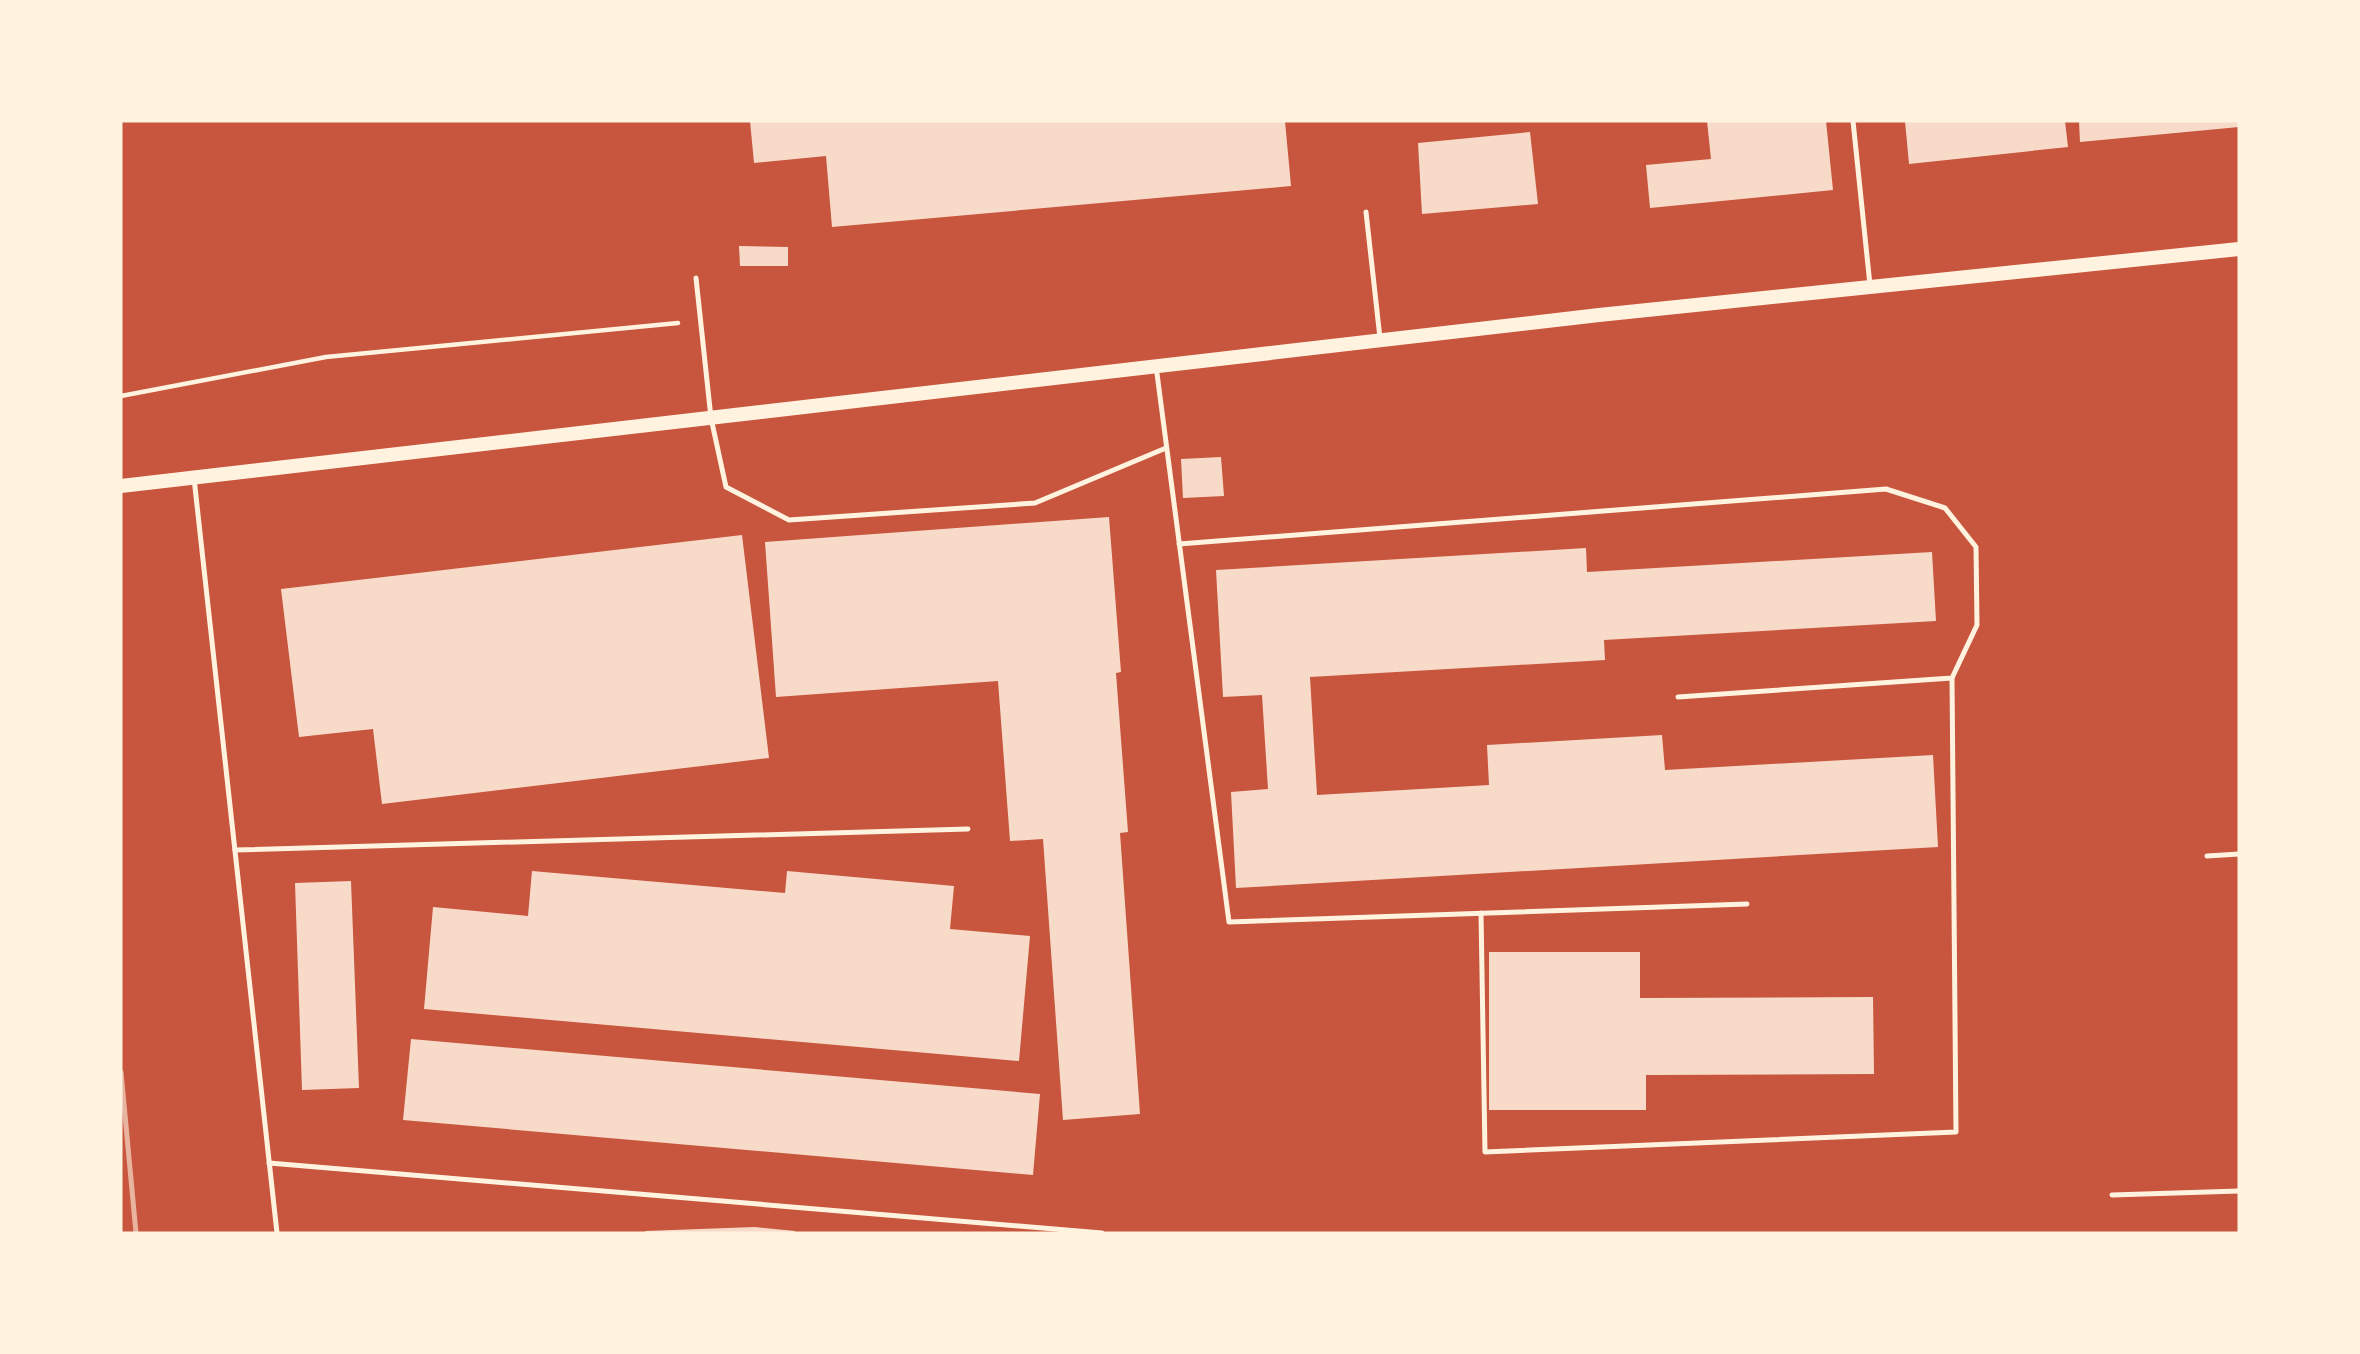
<svg xmlns="http://www.w3.org/2000/svg" width="2360" height="1354" font-family="Roboto,sans-serif">
<rect width="100%" height="100%" fill="#c8553d"/>
<!-- building -->
<g fill="#f7dbc8">
<path d="M750,121H1285L1291,186L832,227L826,156L754,163Z"/>
<path d="M1707,121H1826L1833,190L1650,208L1646,165L1711,159Z"/>
<path d="M1905,121H2065L2068,147L1909,164Z"/>
<path d="M2079,121H2239V127L2080,142Z"/>
<path d="M1530,132L1538,204L1422,214L1418,143Z"/>
<path d="M739,246L788,247V266H740Z"/>
<path d="M1221,457L1224,496L1183,498L1181,459Z"/>
<path d="M1109,517L1121,672L1116,673L1128,832L1120,833L1140,1114L1063,1120L1043,839L1010,841L998,681L776,697L765,542Z"/>
<path d="M742,535L769,758L382,804L373,729L299,737L281,589Z"/>
<path d="M1586,548L1587,572L1932,552L1936,621L1604,640L1605,660L1310,677L1317,795L1489,785L1487,745L1662,735L1665,770L1933,755L1938,847L1236,888L1231,792L1268,789L1262,695L1223,697L1216,570Z"/>
<path d="M532,871L785,893L787,871L954,886L950,929L1030,936L1019,1061L424,1009L433,907L528,916Z"/>
<path d="M351,881L359,1088L302,1090L295,883Z"/>
<path d="M1489,952H1640V998L1873,997L1874,1074L1646,1075V1110H1489Z"/>
<path d="M411,1039L1040,1094L1033,1175L403,1120Z"/>
<path d="M755,1227L795,1231V1233H646L645,1231Z"/>
</g>
<g fill="none" stroke-linecap="round" stroke-linejoin="round">
<!-- path -->
<path stroke="#fff3e0" stroke-width="4.5" d="M121,396L326,357L678,323"/>
<!-- service -->
<g stroke="#fff3e0" stroke-width="5">
<path d="M1853,121L1870,285"/>
<path d="M1366,212L1380,338"/>
<path d="M696,278L711,418L726,487L789,520L1035,503L1166,448"/>
<path d="M1156,366L1229,922L1747,904"/>
<path d="M194,478L277,1233"/>
<path d="M1179,544L1886,489L1945,508L1976,547L1977,625L1952,678L1678,697"/>
<path d="M235,850L968,829"/>
<path d="M2207,856L2239,854"/>
<path d="M1481,913L1485,1152L1956,1132L1952,678"/>
<path d="M269,1163L1102,1233"/>
<path d="M2112,1195L2239,1191"/>
</g>
<!-- secondary -->
<path stroke="#fff3e0" stroke-width="14" d="M121,486L1599,315L2239,249"/>
<!-- rail -->
<path stroke="#e9b49f" stroke-width="5" d="M121,1072L136,1233"/>
</g>
<!-- border -->
<rect width="2360" height="1354" fill="none" stroke="#fff3e0" stroke-width="245"/>
</svg>
